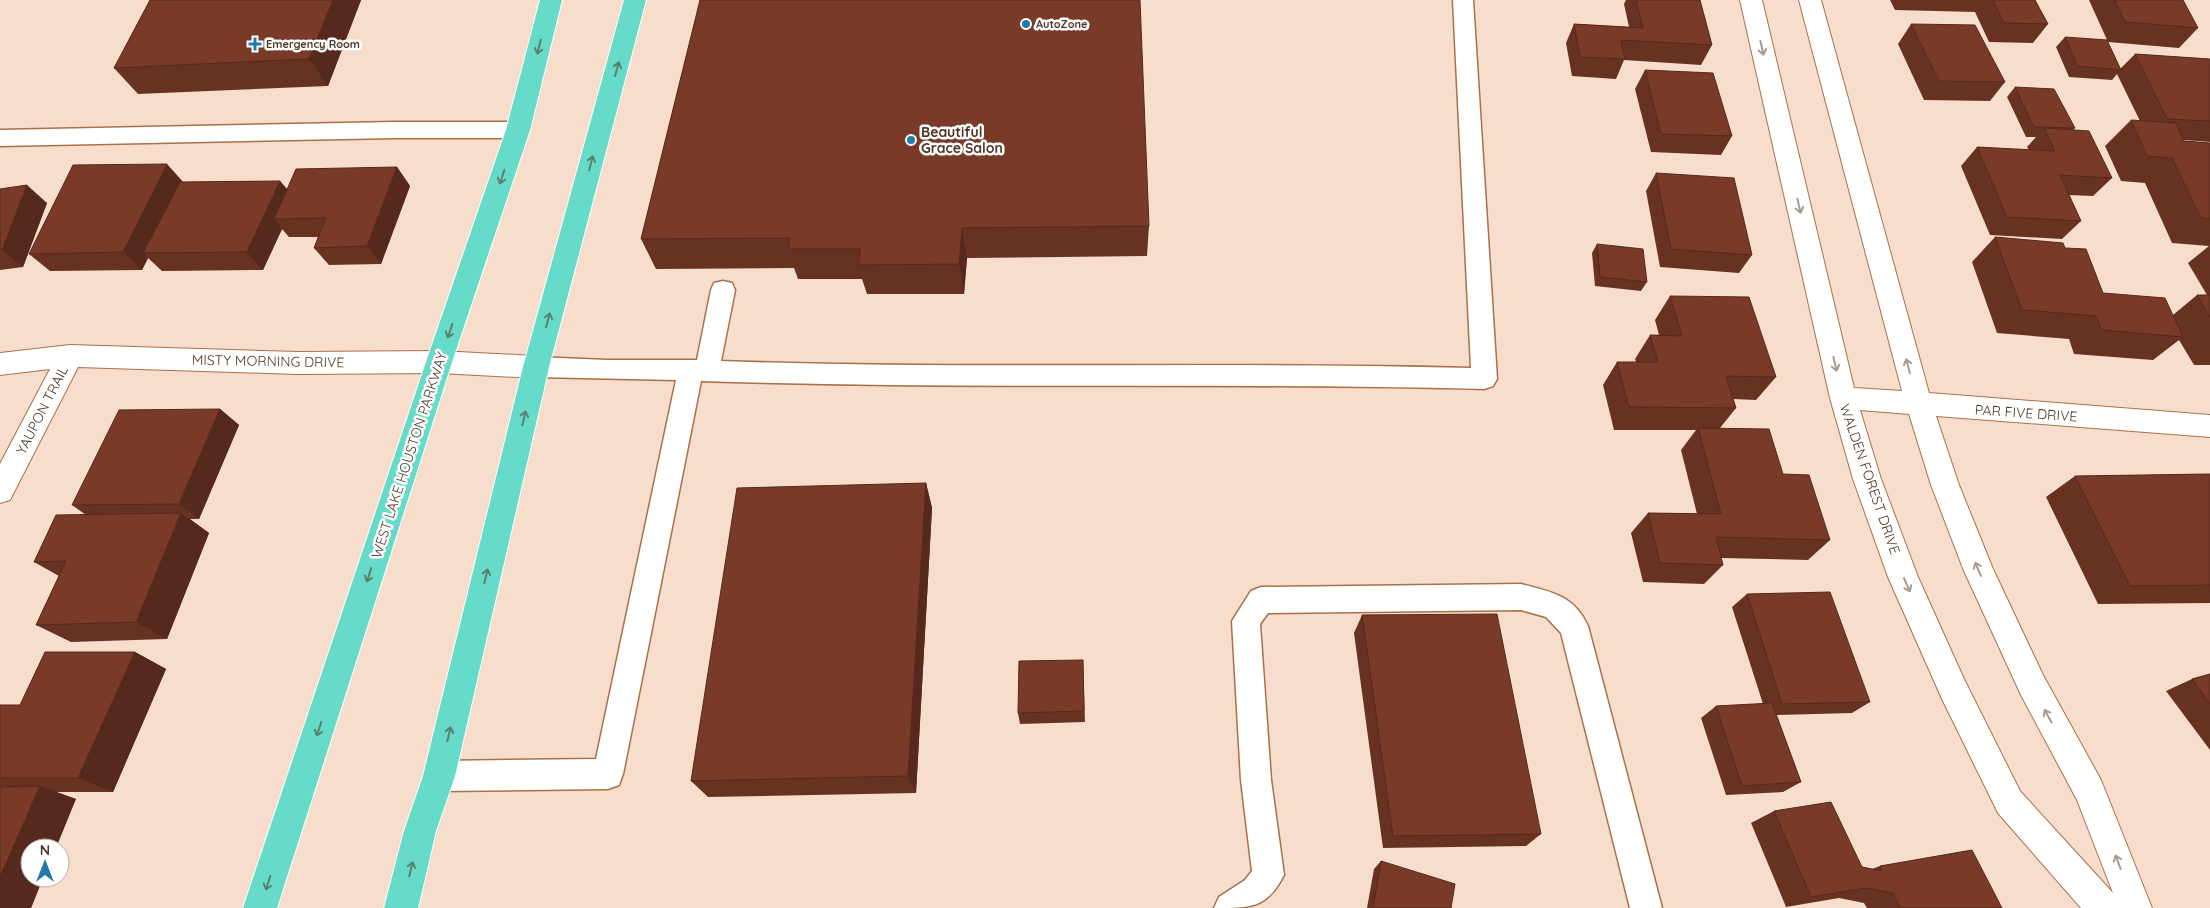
<svg xmlns="http://www.w3.org/2000/svg" width="2210" height="908" font-family="Quicksand,sans-serif">
<rect width="100%" height="100%" fill="#f7decc"/>
<g fill="none" stroke-linecap="round" stroke-linejoin="round">
<!-- lane casing -->
<g stroke="#a97147" stroke-width="3">
<g id="lane">
<path d="M1453,0H1473L1497,379L1493,386L1484,389C1223,382 962,390 701,381L623,774L619,785L608,789L439,791L428,787L424,776L428,765L439,761L596,759L676,380L536,377L527,374L523,367L527,360L536,357L607,360H697L711,290L714,283L723,281L732,283L735,290L721,361C971,370 1221,361 1471,368Z"/>
<path d="M394,122H518L526,124L529,130L526,136L518,138H394L0,146V130Z"/>
<path d="M1521,584C1551,592 1574,595 1588,626L1662,908H1630L1561,633L1546,617L1521,610L1268,613L1260,624L1271,780L1284,875C1267,908 1252,908 1214,908L1219,897L1245,880L1252,871L1241,780L1232,621L1251,591L1261,587Z"/>
</g>
</g>
<!-- street casing -->
<g stroke="#a97147" stroke-width="2">
<g id="street">
<path d="M1740,0H1762L1854,388L1902,391L1799,0H1821L1929,393L2210,415V437L1936,416L1959,485L1993,569L2043,675L2101,780L2152,908H2081L1998,813L1942,699L1888,577L1853,479L1830,398ZM1860,410L1909,414L1931,485L1964,571L2021,695L2077,800L2113,893L2020,791L1964,679L1918,577L1881,479Z"/>
<path d="M70,345L298,352L439,351L536,356L545,359L549,367L545,375L536,378L439,373L298,374L78,367L10,500L0,503V464L50,369L0,375V353Z"/>
</g>
</g>
<!-- primary casing -->
<g stroke="#fff" stroke-width="2">
<g id="primary">
<path d="M540,0H562L530,130L452,362L277,908H243L426,362L506,130Z"/>
<path d="M624,0H646L549,367L455,776L436,831L418,908H384L404,831L423,776L523,367Z"/>
</g>
</g>
<!-- lane -->
<use href="#lane" fill="#fff" fill-rule="evenodd"/>
<!-- street -->
<use href="#street" fill="#fff" fill-rule="evenodd"/>
<!-- primary -->
<use href="#primary" fill="#67dbca" fill-rule="evenodd"/>
</g>
<!-- wall -->
<g fill="#683222">
<path d="M150,0H361L328,86L138,94L114,68Z"/>
<path d="M700,0L1149,226L1147,256L967,258L964,294H867L862,279H798L794,268L656,269L641,239Z"/>
<path d="M1626,0H1700L1712,45L1701,65L1624,60L1616,79L1572,76L1566,43L1574,24L1629,27L1624,4Z"/>
<path d="M1890,0H2035L2048,24L2033,43L1989,42L1975,12L1895,10Z"/>
<path d="M2089,0H2183L2198,28L2179,48L2108,42Z"/>
<path d="M1911,24L2005,82L1990,101L1924,100L1898,44Z"/>
<path d="M2065,37L2120,69L2135,54L2210,59V142L2184,140V141L2210,143V365H2194L2179,340L2153,360L2074,354L2069,339L1997,333L1972,262L1995,237L2065,248L2103,293L2173,315L2197,295H2207L2188,263L2209,246L2172,243L2145,183L2121,181L2105,146L2131,120L2140,121L2117,74L2112,80L2069,77L2056,47Z"/>
<path d="M1645,70L1732,136L1721,155L1651,152L1635,89Z"/>
<path d="M2015,87L2075,128L2073,130L2112,178L2093,196L2069,195L2081,221L2062,239L1990,235L1961,166L1977,147L2029,150L2027,147L2036,137H2026L2007,97Z"/>
<path d="M397,167L410,186L381,264L329,265L314,248L318,237H289L282,229L263,270L162,271L148,258L142,270L50,271L29,254L183,182L280,181L287,189Z"/>
<path d="M1656,173L1752,255L1739,273L1660,267L1646,191Z"/>
<path d="M0,189L47,203L23,267L0,270Z"/>
<path d="M1597,244L1647,282L1641,291L1595,286L1592,253Z"/>
<path d="M1670,296L1776,377L1756,400L1733,399L1736,408L1720,428L1783,474L1830,540L1808,560L1721,558L1723,565L1704,584L1643,582L1631,533L1648,513L1697,514L1681,450L1696,430H1614L1603,385L1617,362H1636L1635,359L1650,335H1659L1655,320Z"/>
<path d="M220,409L239,425L199,519H190L209,533L167,639L71,642L36,625L59,576L34,562L86,515L72,505Z"/>
<path d="M2210,474V603L2098,604L2046,497L2075,476Z"/>
<path d="M926,483L932,508L916,793L708,797L691,781Z"/>
<path d="M1747,594L1870,702L1852,713L1776,715L1801,782L1783,792L1726,795L1701,718L1716,706L1763,704L1732,607Z"/>
<path d="M1362,615L1541,834L1526,846L1383,848L1354,633Z"/>
<path d="M135,652L166,669L113,792H56L76,799L30,878H43L31,908H0V705H20Z"/>
<path d="M1083,660L1085,722L1020,724L1018,713Z"/>
<path d="M2210,674V750L2166,691L2192,679Z"/>
<path d="M1774,811L1862,867L1872,869L1880,866L2002,908H1867L1864,903L1839,898L1786,907L1751,823Z"/>
<path d="M1381,861L1451,908H1367L1374,869Z"/>
</g>
<!-- shaded-wall -->
<g fill="#55291c">
<path d="M333,0H361L328,86L309,59Z"/>
<path d="M167,164L184,183L143,253L148,258L142,270L123,252Z"/>
<path d="M397,167L410,186L381,264L367,246Z"/>
<path d="M280,181L295,199L274,219L282,229L263,270L247,252Z"/>
<path d="M27,185L47,203L23,267L2,250Z"/>
<path d="M962,228L967,258L964,294L959,264Z"/>
<path d="M220,409L239,425L199,519L179,504Z"/>
<path d="M926,483L932,508L916,793L908,776Z"/>
<path d="M181,513L209,533L167,639L136,622Z"/>
<path d="M135,652L166,669L113,792L78,778Z"/>
<path d="M40,786L76,799L56,848H30V878H43L31,908H0V877Z"/>
</g>
<!-- building -->
<g fill="#793a28" stroke="#55291c">
<path d="M150,0H333L309,59L114,68Z"/>
<path d="M700,0H1140L1149,226L962,228L959,264L859,265L860,249H788L790,238L641,239Z"/>
<path d="M1636,0H1700L1712,45L1621,40L1625,59L1580,57L1574,24L1643,28Z"/>
<path d="M1993,0H2035L2048,24L2004,23Z"/>
<path d="M2115,0H2183L2198,28L2125,22Z"/>
<path d="M1911,24L1975,25L2005,82L1939,81Z"/>
<path d="M2065,37L2107,40L2121,70L2077,66Z"/>
<path d="M2135,54L2210,59V121L2167,119Z"/>
<path d="M1645,70L1713,73L1732,136L1661,134Z"/>
<path d="M2015,87L2054,89L2075,128L2034,127Z"/>
<path d="M2131,120L2176,123L2184,141L2210,143V219L2201,218L2172,158L2147,156Z"/>
<path d="M2044,128L2089,131L2112,178L2060,175L2081,221L2007,217L1977,147L2055,151Z"/>
<path d="M167,164L123,252L29,254L73,165Z"/>
<path d="M397,167L367,246L314,248L326,218L274,219L296,169Z"/>
<path d="M1656,173L1734,178L1752,255L1671,249Z"/>
<path d="M280,181L247,252L143,253L180,182Z"/>
<path d="M27,185L2,250H0V189Z"/>
<path d="M1995,237L2063,243L2065,248L2086,249L2103,293L2165,298L2183,337L2102,330L2096,316L2022,310Z"/>
<path d="M1597,244L1643,249L1647,282L1600,277Z"/>
<path d="M2197,295H2210V317Z"/>
<path d="M1670,296L1749,297L1776,377L1726,376L1736,408L1629,407L1617,362H1658L1650,335L1682,336Z"/>
<path d="M220,409L179,504L72,505L119,410Z"/>
<path d="M1698,428L1769,429L1783,474L1809,475L1830,540L1716,537L1723,565L1660,563L1648,513L1721,514Z"/>
<path d="M2210,474V585L2130,586L2075,476Z"/>
<path d="M926,483L908,776L691,781L737,488Z"/>
<path d="M181,513L136,622L36,625L66,561L34,562L56,515Z"/>
<path d="M1830,592L1870,702L1782,704L1747,594Z"/>
<path d="M1497,614L1541,834L1393,836L1362,615Z"/>
<path d="M45,652H135L78,778H0V705H20Z"/>
<path d="M1083,660L1084,711L1018,713L1019,661Z"/>
<path d="M2210,674V704L2192,679Z"/>
<path d="M1772,703L1801,782L1742,786L1716,706Z"/>
<path d="M40,786L0,877V787Z"/>
<path d="M1831,802L1862,867L1882,871L1880,866L1972,850L2002,908H1900L1893,893L1867,888L1811,897L1774,811Z"/>
<path d="M1381,861L1455,884L1451,908H1373Z"/>
</g>
<!-- one-way arrows -->
<defs><path id="oneway-shaft" d="M-6 0H5M1.5-3L5.5 0L1.5 3" fill="none" stroke-width="1.6" stroke-linecap="round" stroke-linejoin="round" transform="scale(1.25)"/></defs>
<g stroke="#5a816f">
<use href="#oneway-shaft" transform="translate(539 47) rotate(104)"/>
<use href="#oneway-shaft" transform="translate(617 69) rotate(-74)"/>
<use href="#oneway-shaft" transform="translate(591 163) rotate(-75)"/>
<use href="#oneway-shaft" transform="translate(502 177) rotate(108)"/>
<use href="#oneway-shaft" transform="translate(548 320) rotate(-75)"/>
<use href="#oneway-shaft" transform="translate(450 331) rotate(109)"/>
<use href="#oneway-shaft" transform="translate(524 418) rotate(-77)"/>
<use href="#oneway-shaft" transform="translate(369 575) rotate(108)"/>
<use href="#oneway-shaft" transform="translate(486 576) rotate(-77)"/>
<use href="#oneway-shaft" transform="translate(319 729) rotate(108)"/>
<use href="#oneway-shaft" transform="translate(449 734) rotate(-77)"/>
<use href="#oneway-shaft" transform="translate(411 869) rotate(-76)"/>
<use href="#oneway-shaft" transform="translate(268 883) rotate(108)"/>
</g>
<g stroke="#a79b92">
<use href="#oneway-shaft" transform="translate(1762 48) rotate(77)"/>
<use href="#oneway-shaft" transform="translate(1799 206) rotate(77)"/>
<use href="#oneway-shaft" transform="translate(1835 364) rotate(77)"/>
<use href="#oneway-shaft" transform="translate(1908 366) rotate(-105)"/>
<use href="#oneway-shaft" transform="translate(1978 569) rotate(-113)"/>
<use href="#oneway-shaft" transform="translate(1907 585) rotate(66)"/>
<use href="#oneway-shaft" transform="translate(2048 716) rotate(-119)"/>
<use href="#oneway-shaft" transform="translate(2118 862) rotate(-111)"/>
</g>
<!-- markers -->
<g fill="#217aa9" stroke="#fff" stroke-width="2">
<circle cx="1026" cy="24" r="5"/>
<path d="M252.5 36.5h5v5h5v5h-5v5h-5v-5h-5v-5h5z"/>
<circle cx="911" cy="140" r="5"/>
</g>
<g text-anchor="middle" dominant-baseline="central" stroke-width="5" stroke-linejoin="round" paint-order="stroke">
<!-- far-poi labels -->
<g font-size="11" font-weight="bold" fill="#4f3725" stroke="#fff" text-anchor="start">
<text x="1036" y="24">AutoZone</text>
<text x="266" y="44">Emergency Room</text>
</g>
<!-- poi labels -->
<g font-size="14" font-weight="bold" fill="#4f3725" stroke="#fff" text-anchor="start">
<text x="921" y="132">Beautiful<tspan x="921" dy="16">Grace Salon</tspan></text>
</g>
<!-- street labels -->
<g font-size="14" fill="#4f3725" stroke="#fff">
<text transform="translate(268 361) rotate(1)">MISTY MORNING DRIVE</text>
<text transform="translate(42 410) rotate(-63)">YAUPON TRAIL</text>
<text transform="translate(2026 413) rotate(4)">PAR FIVE DRIVE</text>
<text transform="translate(409 455) rotate(-72)">WEST LAKE HOUSTON PARKWAY</text>
<text transform="translate(1870 479) rotate(71)">WALDEN FOREST DRIVE</text>
</g>
</g>
<!-- north arrow -->
<g transform="translate(45 863)"><circle r="24" fill="#ffffff" stroke="#b9afa8"/>
<path d="M0-4L9 19L0 12L-9 19Z" fill="#217aa9"/>
<text y="-8" font-size="14" font-weight="bold" text-anchor="middle" fill="#4f3725">N</text>
</g>
</svg>
